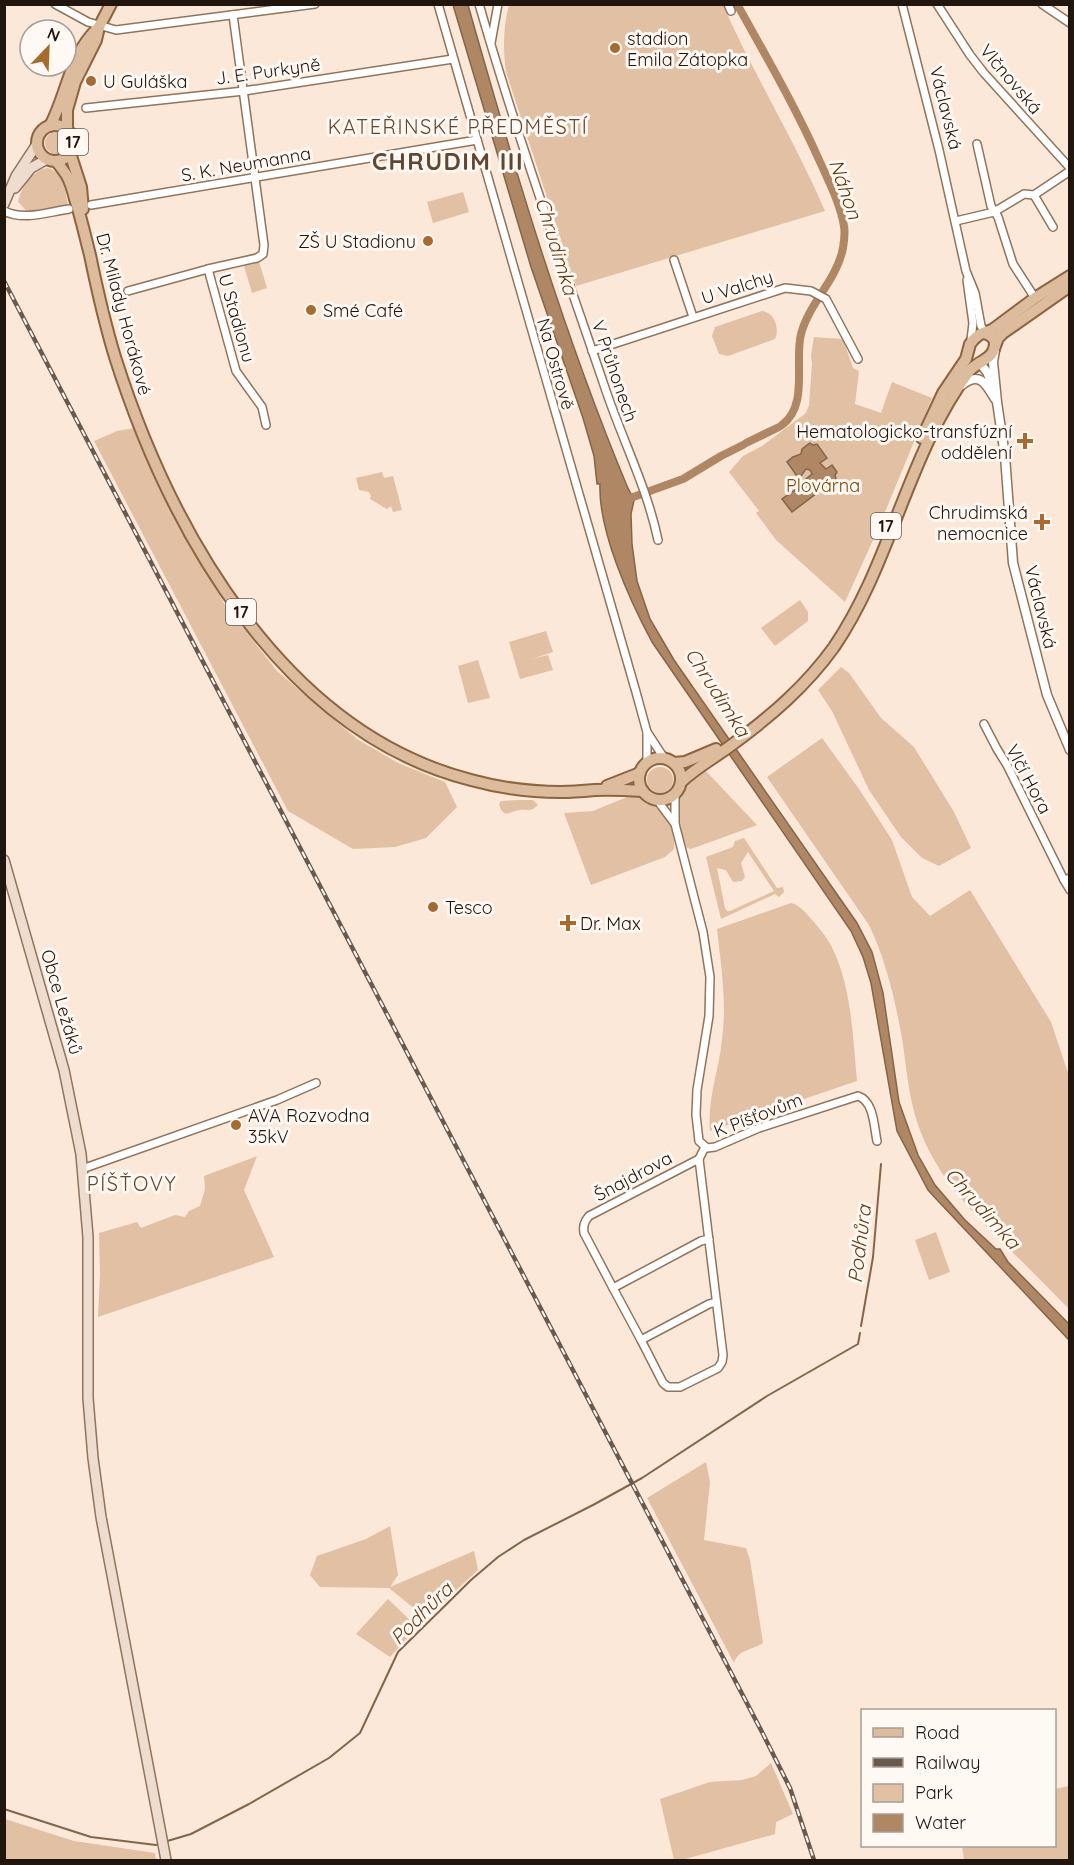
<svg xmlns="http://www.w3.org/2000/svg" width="1074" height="1865" font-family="Quicksand,sans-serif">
<rect width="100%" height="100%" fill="#fbe8d8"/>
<!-- green -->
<g fill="#e1c0a4" fill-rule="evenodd">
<path d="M509,5H723C754,75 795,141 825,211L576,286L506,72C503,50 503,26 509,5Z"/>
<circle cx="56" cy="143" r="11"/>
<path d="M48,168C64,173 65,190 68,205L25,212V209L18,202C21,188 33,169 48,168Z"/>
<path d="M463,192L469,212L433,223L427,202Z"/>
<path d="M259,262L267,288L252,293L244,266Z"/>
<path d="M762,311C774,312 780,328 775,339L728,356L719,354L712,336L715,327Z"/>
<path d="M814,337L843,339L853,368L859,371L855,404L881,413L892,382L932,398L878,529L845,602L776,540L756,513L759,511L729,472L743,456L762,446L806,413L809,405L812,364L811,355Z"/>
<path d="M135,428L161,492L225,605L277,671L357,739L398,763L445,782L457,807L426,838L395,847L353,849L288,811L94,441L117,431Z"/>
<path d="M382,472L384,478L393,476L402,510L393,512L391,506L387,509L370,499L371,496L369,492L359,490L356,478Z"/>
<path d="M800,600L808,612V621L775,646L761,628Z"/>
<path d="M546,631L553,652L532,659L548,655L553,670L520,679L509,642Z"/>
<path d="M478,660L490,698L468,703L458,666Z"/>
<path d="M841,667L849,673L881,718L914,747L954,812L971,848L939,866L922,858L901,837L869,790L832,711L818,690Z"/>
<path d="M822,738L859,789L892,840L912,897L930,916L970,890L1051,1022L1069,1076V1309C1049,1289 1029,1268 1008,1248C968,1208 931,1171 915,1115C908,1090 906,1064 902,1038C895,1000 886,960 869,925L767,777Z"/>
<circle cx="660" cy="780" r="13"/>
<path d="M703,768L757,825L691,849L687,848L685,844C675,802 670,799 703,768Z"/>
<path d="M627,794C653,796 677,822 674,849L665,857L591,885L564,813L593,811L627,797Z"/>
<path d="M518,800H533L538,805C529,813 529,809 519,810C509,812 503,819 499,804L501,801Z"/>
<path d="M744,838L777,888L783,887L784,892L779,897L775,894L721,919L706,857L733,847L735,841ZM748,852L774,891L730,911H727L725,908L717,868L726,870L733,882L742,881L745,877L741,863Z"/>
<path d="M791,903C800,905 806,913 812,920C821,930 830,941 835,954C852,993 853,1039 857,1081L710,1131C707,1099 719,1070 722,1040C727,1003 721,965 717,929Z"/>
<path d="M257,1156L244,1190L274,1257L98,1317L100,1274L99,1233L137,1222L141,1228L175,1215L185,1217L189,1211L200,1206L205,1189L204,1176Z"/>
<path d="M936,1232L950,1272L929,1280L915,1240Z"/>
<path d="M706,1462L710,1482L704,1540L746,1548L750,1560L763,1643C753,1650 738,1649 734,1663L647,1498Z"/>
<path d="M390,1526L398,1575L390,1587L474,1551L478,1570L426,1618L389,1588L320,1587L310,1575L317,1556L366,1539Z"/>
<path d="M388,1599L417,1627L390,1657L356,1634Z"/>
<path d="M771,1763L793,1814L776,1822L775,1834L682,1860H674L660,1799L710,1782L742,1780L756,1776Z"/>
<path d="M1069,1786V1860H964L962,1846H1054L1055,1789Z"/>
<path d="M5,1819L74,1841L155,1853L156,1860H5Z"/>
</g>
<!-- water -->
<g fill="#af8764" stroke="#84654a" stroke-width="1.5">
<path d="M453,5H468C514,167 562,330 627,486L631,494L635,496L631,514L632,544L637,581L650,619L674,660L857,923L872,952L883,993L899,1102L918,1155L935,1185L965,1220L996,1249H1000L1008,1262L1069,1324V1340L939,1202L928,1190L897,1131L871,983L863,957L851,931L652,642C630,601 598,531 600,484H597L594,456L583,418L531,267Z"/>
<path d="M810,443L813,445L817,444L827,458L820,463L826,469L832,465L837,472L835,475L836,479L821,490L817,488L814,489L817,493L792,512L782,499L802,485L801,483L812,474L810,470L806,469L801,476H797L787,462L793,457L801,454L802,449Z"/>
</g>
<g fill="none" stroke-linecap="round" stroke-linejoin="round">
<!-- stream -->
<g stroke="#84654a" stroke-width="2">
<path d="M861,1326L873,1257L881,1164"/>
<path d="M4,1809L91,1837L156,1845L159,1844"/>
<path d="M164,1842L191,1834L249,1804L329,1758L360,1733L398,1652L471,1580L498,1557L524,1540L593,1505L642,1478L767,1396L858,1344L860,1333"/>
</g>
<!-- canal -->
<g stroke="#af8764" stroke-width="8">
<path d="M737,4C766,56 796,108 820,162C829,182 840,203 844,226C845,232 844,242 843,248C837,280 809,303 801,334C794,362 809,405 782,425"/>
<path d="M746,443L779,427"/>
<path d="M625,500L683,479L721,456L743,445"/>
</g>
<!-- minor casing -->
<g stroke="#90745c" stroke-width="10">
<g id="minor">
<path d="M55,4L88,22L116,30L315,4"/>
<path d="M438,4L636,692L647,732V762"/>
<path d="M479,4C516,133 561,259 604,385C621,437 647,487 658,540"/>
<path d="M728,4L731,11"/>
<path d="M902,4L939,150L966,271L975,293L981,326L985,333"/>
<path d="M937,4L970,55L984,73L1070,168"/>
<path d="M1042,4L1070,23"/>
<path d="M233,15L264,245L263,254L257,258L208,269L236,371L262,407L266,425"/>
<path d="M491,43L498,4"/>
<path d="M86,108L244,91L453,59"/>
<path d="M977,144L991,206L998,217L1013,264L1035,298"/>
<path d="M91,205L477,140"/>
<path d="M4,211C24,221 48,212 69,209"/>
<path d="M956,221L994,212L1024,194L1034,195"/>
<path d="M1053,227L1034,195L1070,171"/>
<path d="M674,260L693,317"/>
<path d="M967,280L973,323L971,340"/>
<path d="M128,291L208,269"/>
<path d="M592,351L785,288L811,291L826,299L858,359"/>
<path d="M984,724L997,749L1007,765L1064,880"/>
<path d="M647,732L664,758"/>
<path d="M675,794V824L703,932L710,977L709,1016L697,1090L696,1115L699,1141L707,1148L715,1147L759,1128L858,1096C874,1101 874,1127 877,1141"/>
<path d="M657,800L675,824"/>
<path d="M1070,878L1064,880L1070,890"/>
<path d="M82,1169L277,1100L316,1083"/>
<path d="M709,1239L701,1241L613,1288L641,1340L709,1304L716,1302"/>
<path d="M613,1288L584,1233C583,1226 584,1222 589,1216L699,1159"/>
<path d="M641,1340L663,1383L668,1387H680L718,1368L722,1362L723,1355L699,1159L705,1147"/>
</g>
</g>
<!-- tertiary casing -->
<g stroke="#90745c" stroke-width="11">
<g id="tertiary">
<path d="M995,350L993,362L997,402L1005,456L1013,563L1047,695L1070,750"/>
<path d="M979,362L987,372L992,384"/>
<path d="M962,385C980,371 986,384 995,399"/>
</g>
</g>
<!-- secondary casing -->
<g stroke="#90745c" stroke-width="12">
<g id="secondary">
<path d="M15,188L31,168L47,159"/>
<path d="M4,204L16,176L37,144"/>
<path d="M4,860L64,1070L81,1154L88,1237V1398L93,1458L101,1517L166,1860"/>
</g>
</g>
<!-- primary casing -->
<g stroke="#8d6440" stroke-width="14">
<g id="primary">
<circle cx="55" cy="143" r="18"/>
<path d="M50,126C68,92 69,55 99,27"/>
<path d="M67,129V110L75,82L96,40L99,27L111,4"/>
<path d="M70,153L81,187L83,209"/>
<path d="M56,161C60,166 64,171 67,176C71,183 73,191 75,199C81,217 85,236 90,255C97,289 105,324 115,357C170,530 282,732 471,780C500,788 531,792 561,792C572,792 584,791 595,790C611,789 627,790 643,791"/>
<path d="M995,346L998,338L1003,333L1070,286"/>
<path d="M922,438L943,393L966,359L970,344L974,339L980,334L992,330L1035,298L1070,276"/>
<circle cx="660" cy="779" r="21"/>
<path d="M674,763L685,762L716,749"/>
<path d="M681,782C697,767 716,757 733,744C771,716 806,686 834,647C892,562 907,454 970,370C980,360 996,359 995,341L991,336L985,333"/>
<path d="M607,786L640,773"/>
</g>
</g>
<!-- minor -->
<use href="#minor" stroke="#fff" stroke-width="7"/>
<!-- tertiary -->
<use href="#tertiary" stroke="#fff" stroke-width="8"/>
<!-- secondary -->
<use href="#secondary" stroke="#eeddce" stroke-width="9"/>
<!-- primary -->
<use href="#primary" stroke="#ddbb9d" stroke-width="10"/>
<!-- rail casing -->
<g stroke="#685a4f" stroke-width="4.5">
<path id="rail" d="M4,281L763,1734L790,1788L814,1860"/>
</g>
<!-- rail -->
<use href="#rail" stroke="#fff8f3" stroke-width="2" stroke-dasharray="7" stroke-linecap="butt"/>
</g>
<!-- markers -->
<g fill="#a86b2f" stroke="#fff8f3" stroke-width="2">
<circle cx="615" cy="48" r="6"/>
<circle cx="91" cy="81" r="6"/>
<circle cx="428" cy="241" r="6"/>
<circle cx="311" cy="310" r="6"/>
<path d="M1022 432h6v6h6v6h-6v6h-6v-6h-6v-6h6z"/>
<path d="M1039 513h6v6h6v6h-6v6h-6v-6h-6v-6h6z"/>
<circle cx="433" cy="907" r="6"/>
<path d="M565 914h6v6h6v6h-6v6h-6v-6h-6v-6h6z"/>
<circle cx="236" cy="1125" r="6"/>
</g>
<g text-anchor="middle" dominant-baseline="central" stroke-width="6" stroke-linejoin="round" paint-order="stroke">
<!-- shield labels -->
<g fill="#fff8f3" stroke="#645a52" stroke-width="1.5">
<rect x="58" y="129" width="30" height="26" rx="4.5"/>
<rect x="871" y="513" width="30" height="26" rx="4.5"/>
<rect x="226" y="599" width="30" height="26" rx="4.5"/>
</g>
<g font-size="16" font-weight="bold" fill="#21160d">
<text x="73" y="142">17</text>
<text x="886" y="526">17</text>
<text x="241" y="612">17</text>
</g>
<!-- poi labels -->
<g font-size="18" fill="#21160d" stroke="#fff8f3" text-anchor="start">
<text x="627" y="38">stadion<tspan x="627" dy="21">Emila Zátopka</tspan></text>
<text x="103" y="81">U Guláška</text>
<text x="416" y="241" text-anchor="end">ZŠ U Stadionu</text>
<text x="323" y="310">Smé Café</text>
<text x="1012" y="431" text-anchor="end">Hematologicko-transfúzní<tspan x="1012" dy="21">oddělení</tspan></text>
<text x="1028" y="512" text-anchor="end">Chrudimská<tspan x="1028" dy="21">nemocnice</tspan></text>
<text x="445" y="907">Tesco</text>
<text x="580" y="923">Dr. Max</text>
<text x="248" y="1115">AVA Rozvodna<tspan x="248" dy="21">35kV</tspan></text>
</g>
<!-- street labels -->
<g font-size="18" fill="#21160d" stroke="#fff8f3">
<text transform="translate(268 71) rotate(-8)">J. E. Purkyně</text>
<text transform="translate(1011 79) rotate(50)">Vlčnovská</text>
<text transform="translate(946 108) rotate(76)">Václavská</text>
<text transform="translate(246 164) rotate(-10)">S. K. Neumanna</text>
<text transform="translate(737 287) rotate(-18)">U Valchy</text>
<text transform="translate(124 314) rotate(75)">Dr. Milady Horákové</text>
<text transform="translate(237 318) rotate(74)">U Stadionu</text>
<text transform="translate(556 364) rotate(74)">Na Ostrově</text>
<text transform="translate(615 371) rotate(71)">V Průhonech</text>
<text transform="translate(1041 607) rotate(76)">Václavská</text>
<text transform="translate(1029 779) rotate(62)">Vlčí Hora</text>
<text transform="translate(62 1002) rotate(74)">Obce Ležáků</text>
<text transform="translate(758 1115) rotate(-21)">K Píšťovům</text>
<text transform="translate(633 1176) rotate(-28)">Šnajdrova</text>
</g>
<!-- park labels -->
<g font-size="18" fill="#7d480a" stroke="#fff8f3">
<text x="823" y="485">Plovárna</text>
</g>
<!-- neighbourhood labels -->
<g font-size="20" letter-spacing="1.5" fill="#614731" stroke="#fff8f3">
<text x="458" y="126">KATEŘINSKÉ PŘEDMĚSTÍ</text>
<text x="132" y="1183">PÍŠŤOVY</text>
</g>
<!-- water labels -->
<g font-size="20" font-style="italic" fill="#653c12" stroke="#fff8f3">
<text transform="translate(846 189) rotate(71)">Náhon</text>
<text transform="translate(557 246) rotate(73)">Chrudimka</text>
<text transform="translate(718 692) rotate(57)">Chrudimka</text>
<text transform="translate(983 1208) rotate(48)">Chrudimka</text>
<text transform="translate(859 1244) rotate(-83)">Podhůra</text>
<text transform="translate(421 1613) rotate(-45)">Podhůra</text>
</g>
<!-- district labels -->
<g font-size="24" font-weight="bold" letter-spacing="1.5" fill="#614731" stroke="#fff8f3">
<text x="448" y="161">CHRUDIM III</text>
</g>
</g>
<!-- border -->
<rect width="1074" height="1865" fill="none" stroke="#21160d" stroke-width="12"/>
<!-- legend -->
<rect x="861" y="1709" width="195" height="138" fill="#fff8f3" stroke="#a69e97" stroke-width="1.5"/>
<rect x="873" y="1728" width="30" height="9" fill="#ddbb9d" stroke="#a69e97" stroke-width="1.5"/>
<text x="915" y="1739" font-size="18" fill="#21160d">Road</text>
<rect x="873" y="1758" width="30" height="9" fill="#685a4f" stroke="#a69e97" stroke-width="1.5"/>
<text x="915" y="1769" font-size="18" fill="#21160d">Railway</text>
<rect x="873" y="1784" width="30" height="18" fill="#e1c0a4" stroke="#a69e97" stroke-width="1.5"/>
<text x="915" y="1799" font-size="18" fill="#21160d">Park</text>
<rect x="873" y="1814" width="30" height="18" fill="#af8764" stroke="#a69e97" stroke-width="1.5"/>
<text x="915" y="1829" font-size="18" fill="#21160d">Water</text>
<!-- north arrow -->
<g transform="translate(48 48) rotate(23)"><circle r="28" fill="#fff8f3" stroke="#a69e97" stroke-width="1.5"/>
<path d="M0-4.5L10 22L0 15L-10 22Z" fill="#a86b2f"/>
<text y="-9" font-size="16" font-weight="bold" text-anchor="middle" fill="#21160d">N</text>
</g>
</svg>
